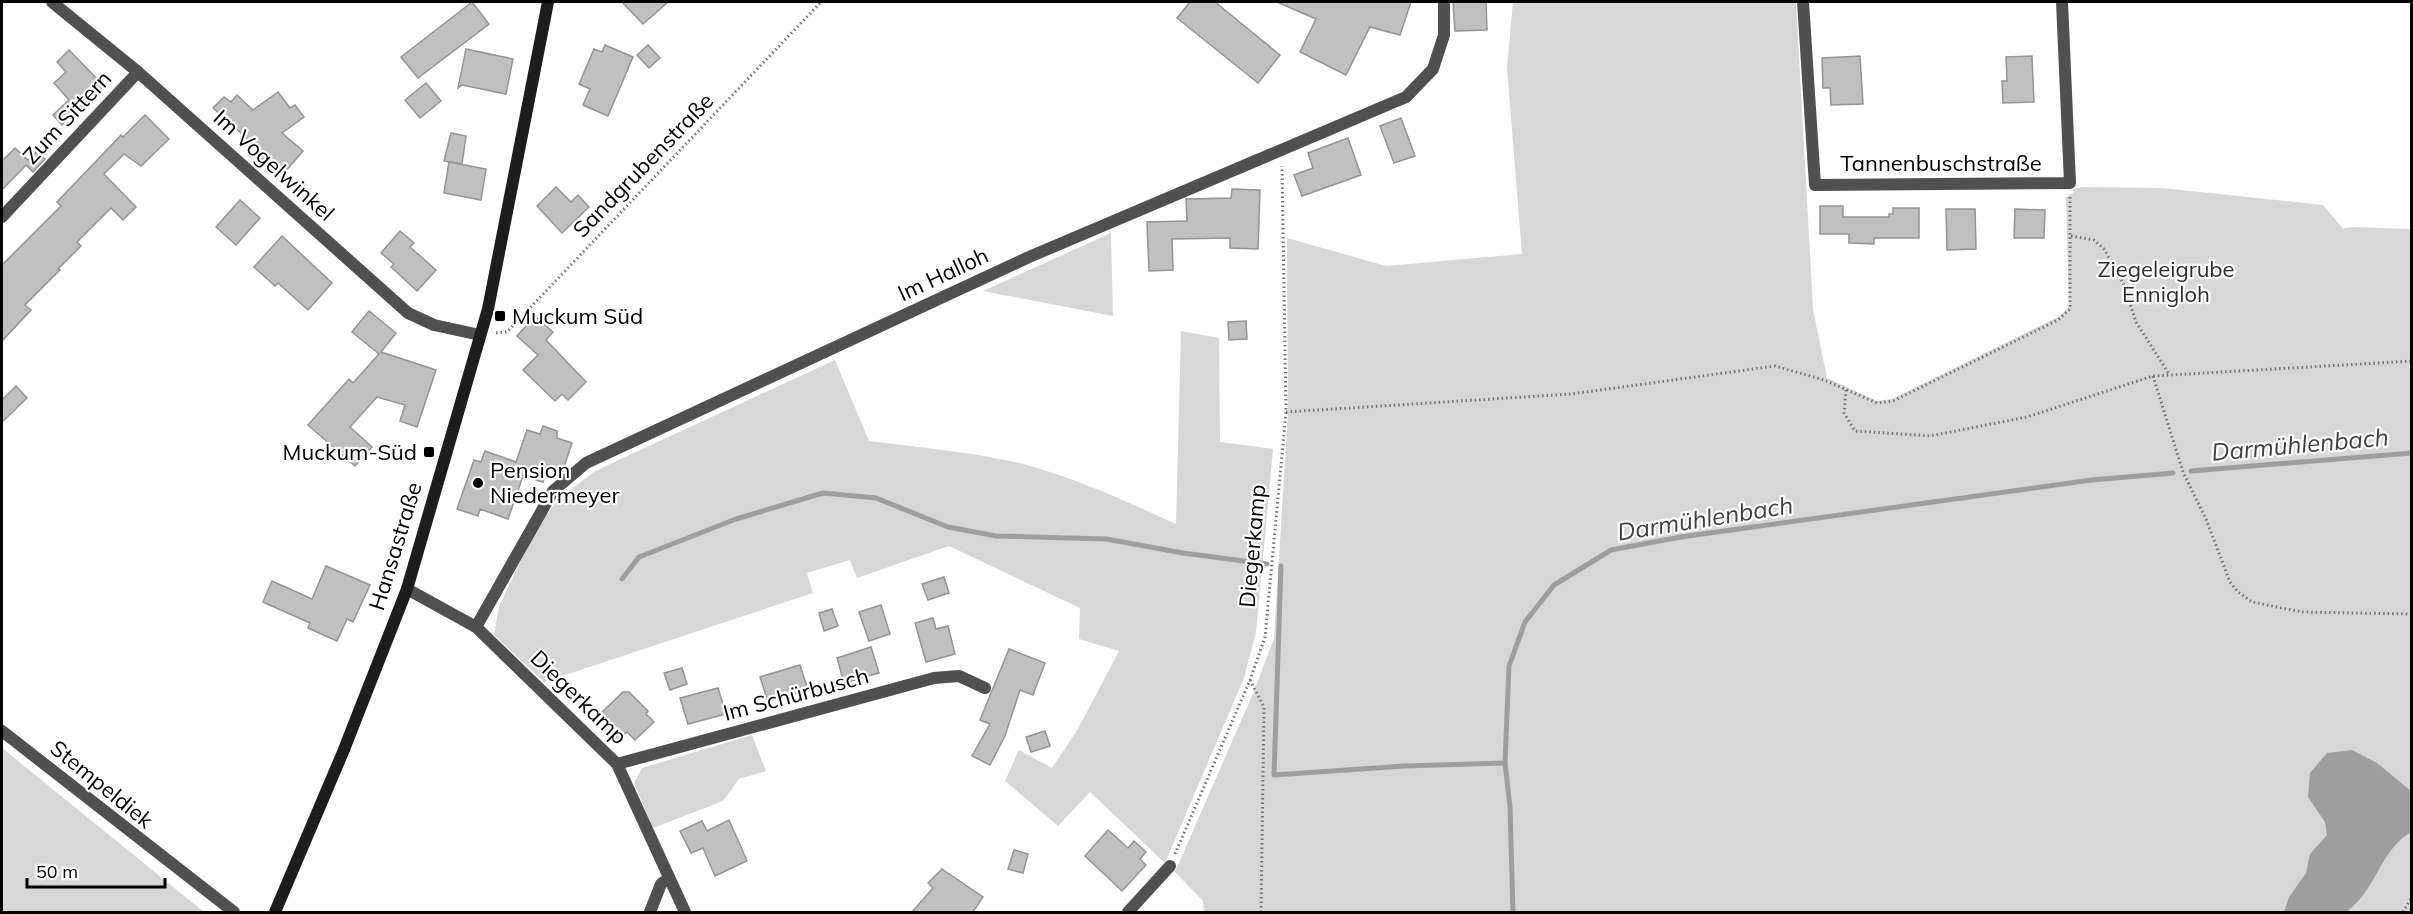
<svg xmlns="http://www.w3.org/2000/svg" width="2413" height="914" font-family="Mulish,sans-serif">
<rect width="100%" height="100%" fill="#fff"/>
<!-- green -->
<g fill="#d7d7d7">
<path d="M1513,2H1796L1813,309L1827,378L1877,401L1892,399L2058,317L2069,307L2066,197L2073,193V189L2081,187L2162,188L2323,205L2344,230V228L2354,227L2411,229V912H1204L1203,901L1175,872L1255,689L1274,638L1288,413L1287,238L1386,266L1522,254L1507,68Z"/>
<path d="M1111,233L1113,316L983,291Z"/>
<path d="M1181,331L1219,338L1220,442L1273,449L1256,632L1244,678L1165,863L1090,792L1058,826L1005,781L1019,750L1052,768L1078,729L1119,651L1079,639L1080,608L949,546L857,578L850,560L807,573L813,593L544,682L494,635L499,606L539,524L560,498L595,471L835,360L869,441C921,448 976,452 1027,465C1078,479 1128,502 1176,524Z"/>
<path d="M752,735L766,771L739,779L723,801L653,828L634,783L642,768Z"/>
<path d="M2,748L204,912H2Z"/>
</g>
<!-- water -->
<path fill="#9e9e9e" d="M2352,750L2377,763L2411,791V832C2379,851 2377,890 2346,912H2284L2289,897L2306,873L2310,854L2327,835L2325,822L2308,797L2310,773L2327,753Z"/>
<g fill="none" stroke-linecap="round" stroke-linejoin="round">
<!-- stream -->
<g stroke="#9e9e9e" stroke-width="5">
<path d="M2191,471L2412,453"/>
<path d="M1281,566L1274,775L1404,766L1505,763"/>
<path d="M622,579L639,557L736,519L823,493L876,498L948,527L996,536L1106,539L1183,553L1267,564"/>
<path d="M1513,912L1510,807L1505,763L1509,666L1525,622L1554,585L1611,550L1681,537L2092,480L2173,473"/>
</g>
</g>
<!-- building -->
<g fill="#c0c0c0" stroke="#949494" stroke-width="1.5">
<path d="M472,2L489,24L418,78L401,57Z"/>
<path d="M622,2H668L643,24Z"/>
<path d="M1190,2H1215L1280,55L1258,83L1177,18Z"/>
<path d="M1277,2H1411L1400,35L1370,27L1346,75L1300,52L1316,19Z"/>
<path d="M1453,2H1486L1487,30L1455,31Z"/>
<path d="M605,45L633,57L608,116L583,105L590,89L579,84L594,49L602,52Z"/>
<path d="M648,45L660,58L649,68L637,55Z"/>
<path d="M466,49L513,59L506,94L462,85L458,88Z"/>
<path d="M69,50L104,86L62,125L53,115L69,100L54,83L66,72L57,62Z"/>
<path d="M1860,56L1863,104L1831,105L1830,88H1823L1822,58Z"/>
<path d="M2032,56L2034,102L2003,103L2002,81H2007L2006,57Z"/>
<path d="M426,83L441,101L420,118L405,100Z"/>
<path d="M278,92L290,108L295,105L304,117L282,133L303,151L284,173L274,165L272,168L259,156L262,152L213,108L224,97L231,102L237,95L253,110Z"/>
<path d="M145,115L169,139L141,166L124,154L104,174L136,207L123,220L111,208L77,242L81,246L58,269L60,270L25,305L31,310L2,341V265L61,206L57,202L121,135L123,137Z"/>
<path d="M1401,118L1415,156L1394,163L1380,126Z"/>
<path d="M451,133L466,136L462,164L444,161Z"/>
<path d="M1348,138L1361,175L1302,196L1294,175L1313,168L1308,153Z"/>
<path d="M15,148L28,160L37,151L45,159L33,172L26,165L2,190V161Z"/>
<path d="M449,162L486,169L481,200L444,193Z"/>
<path d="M556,187L571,202L578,195L589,207L562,233L537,206Z"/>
<path d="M1232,189L1260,190L1258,249L1230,248V238L1172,239L1173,270L1149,271L1147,222L1187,221L1186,199L1231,198Z"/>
<path d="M240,200L260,218L236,245L216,227Z"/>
<path d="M1820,206H1843V217H1889V214H1893V208H1919V238H1874V244L1849,243V234H1820Z"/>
<path d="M1946,209H1975L1976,249L1947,250Z"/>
<path d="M2015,209L2045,210L2044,238H2014Z"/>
<path d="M400,231L414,243L410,247L436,270L417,291L391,267L394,264L381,253Z"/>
<path d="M282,236L332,283L308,310L278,283L275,286L254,267Z"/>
<path d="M369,311L396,333L381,352L436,370L417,427L400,421L405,405L377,397L350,427L372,447L355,466L308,425L349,379L353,383L379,354L352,332Z"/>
<path d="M535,316L553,332L546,340L586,382L568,400L562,394L555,401L523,370L538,355L517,336Z"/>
<path d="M1246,321L1247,339L1229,340L1228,322Z"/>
<path d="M16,386L27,398L2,422V400Z"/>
<path d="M543,426L557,431V438L572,443L563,470L548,465L543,482L523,476L508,519L480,509L478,516L457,509L474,460L481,462L485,451L516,462L527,430L540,434Z"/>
<path d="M326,566L370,585L353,622L347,619L337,641L308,628L310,623L263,602L272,581L312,599Z"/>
<path d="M944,577L949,593L928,600L922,584Z"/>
<path d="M881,605L890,634L869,641L859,612Z"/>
<path d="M832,609L838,626L824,631L819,613Z"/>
<path d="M933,618L936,629L948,626L955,654L926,662L915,623Z"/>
<path d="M871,647L879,673L844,683L837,658Z"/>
<path d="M1009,649L1045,663L1033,695L1020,690L1005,736L990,765L972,756L990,724L980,720Z"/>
<path d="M800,665L808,690L768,702L760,677Z"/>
<path d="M682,668L687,684L670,690L664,673Z"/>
<path d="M718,688L726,714L688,724L680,698Z"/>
<path d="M623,692H629L648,711L646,714L654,722L635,740L627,732L616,742L601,727L607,721L600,714Z"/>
<path d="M1045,731L1050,746L1031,752L1026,737Z"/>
<path d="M729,820L747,861L715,876L703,848L691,853L680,831L702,821L707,831Z"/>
<path d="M1108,830L1128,848L1134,841L1146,852L1140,859L1146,865L1122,891L1085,856Z"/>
<path d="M1014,850L1028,854L1023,873L1008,869Z"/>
<path d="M942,869L983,897L973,912H912L933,888L928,883Z"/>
</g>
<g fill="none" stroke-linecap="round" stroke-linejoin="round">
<!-- path -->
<g stroke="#727272" stroke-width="3" stroke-dasharray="1.5 3" stroke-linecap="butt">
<path d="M2071,236L2094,240L2104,249L2124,285L2136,322L2169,374"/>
<path d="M496,333L507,332L821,2"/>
<path d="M2153,376L2183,472L2206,519L2230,582L2238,592L2252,602L2302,612L2412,614"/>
<path d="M1846,390L1844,413L1855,431L1930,436L2027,417L2153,376L2412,361"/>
<path d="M1286,412L1571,394L1775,366L1824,380L1877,403L1893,401L2058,320L2070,309V197"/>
<path d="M1250,680L1264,707L1261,912"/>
<path d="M1175,854L1250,680L1265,637L1286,412L1282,166"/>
<path d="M2403,912L2412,897"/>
</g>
<!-- street -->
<g stroke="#505050" stroke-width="12">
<path d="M52,2L138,72L408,313L434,325L480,335"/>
<path d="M1803,2L1815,185L2070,183L2062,2"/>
<path d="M2,217L138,72"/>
<path d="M407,589L476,627L617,764L685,912"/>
<path d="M476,627L553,491L586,463L1029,257L1406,97L1433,69L1444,35V2"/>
<path d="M2,731L234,912"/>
<path d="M617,764L934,678L959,676L985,688"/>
<path d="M650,912L661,884L669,878"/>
<path d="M1128,912L1170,866"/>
</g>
<!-- secondary -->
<path stroke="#1d1d1d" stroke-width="12" d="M275,912L343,752L407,589L488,309L548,2"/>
</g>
<!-- markers -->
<g fill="#000" stroke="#fff" stroke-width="2">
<rect x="494" y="310" width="12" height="12" rx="3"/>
<rect x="423" y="446" width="12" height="12" rx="3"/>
<circle cx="478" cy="483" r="6"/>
</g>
<g text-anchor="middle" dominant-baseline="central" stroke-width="4.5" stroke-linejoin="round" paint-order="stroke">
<!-- street labels -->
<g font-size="22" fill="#000" stroke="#fff">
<text transform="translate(67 117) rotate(-47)">Zum Sittern</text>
<text x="1941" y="163">Tannenbuschstraße</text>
<text transform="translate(274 165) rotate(42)">Im Vogelwinkel</text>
<text transform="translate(643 165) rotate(-46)">Sandgrubenstraße</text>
<text transform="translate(943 274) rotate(-25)">Im Halloh</text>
<text transform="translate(395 546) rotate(-73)">Hansastraße</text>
<text transform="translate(1252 546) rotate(-85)">Diegerkamp</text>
<text transform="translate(796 694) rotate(-15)">Im Schürbusch</text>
<text transform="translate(579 697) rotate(44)">Diegerkamp</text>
<text transform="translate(102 784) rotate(39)">Stempeldiek</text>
</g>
<!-- park labels -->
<g font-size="22" fill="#2e2e2e" stroke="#fff">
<text x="2166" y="269">Ziegeleigrube<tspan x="2166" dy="25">Ennigloh</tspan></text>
</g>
<!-- poi labels -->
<g font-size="22" fill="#000" stroke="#fff" text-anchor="start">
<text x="512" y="316">Muckum Süd</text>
<text x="417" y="452" text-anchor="end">Muckum-Süd</text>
<text x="490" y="470">Pension<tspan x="490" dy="25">Niedermeyer</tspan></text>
</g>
<!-- water labels -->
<g font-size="24" font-style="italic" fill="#3f3f3f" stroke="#fff">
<text transform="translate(2300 444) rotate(-5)">Darmühlenbach</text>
<text transform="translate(1705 518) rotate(-9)">Darmühlenbach</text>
</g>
</g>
<!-- border -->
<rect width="2413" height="914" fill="none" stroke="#000000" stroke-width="6"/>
<!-- scale -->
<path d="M27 878v9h138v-9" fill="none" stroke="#000000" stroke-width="3"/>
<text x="36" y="878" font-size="18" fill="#000000" stroke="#ffffff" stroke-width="4.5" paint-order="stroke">50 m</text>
</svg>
